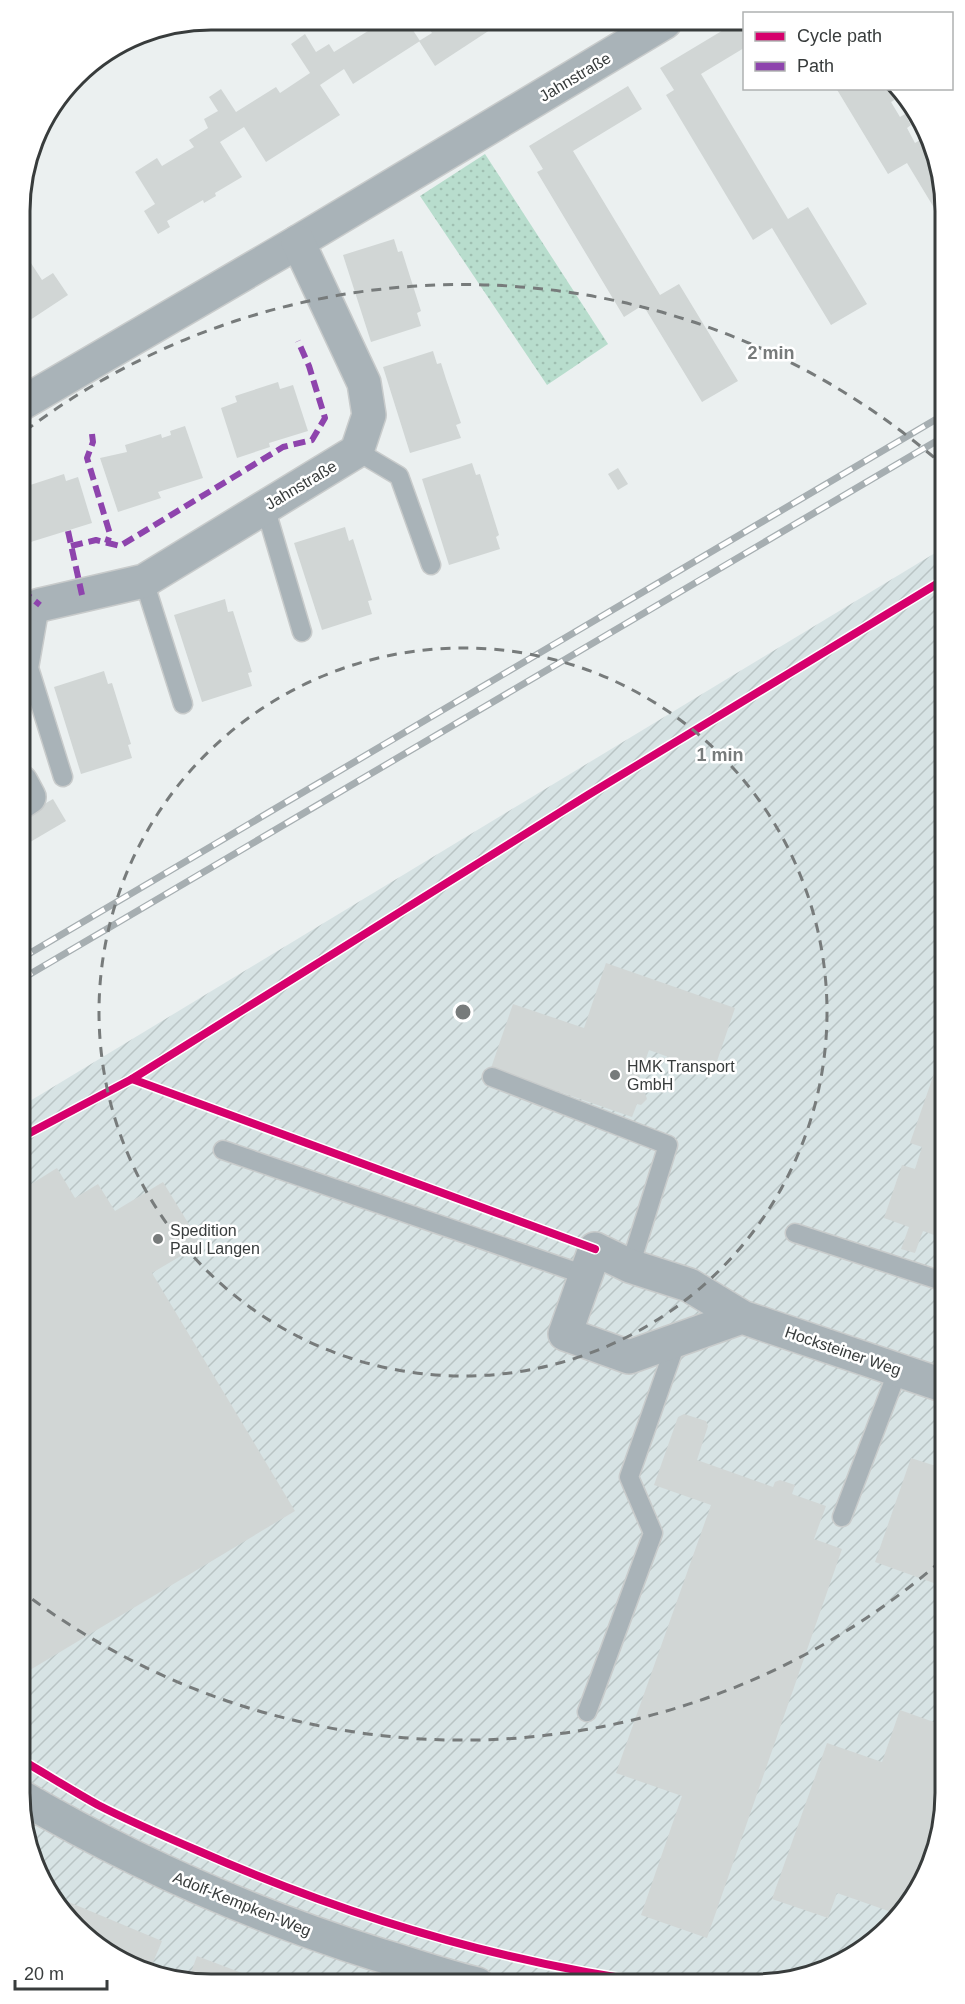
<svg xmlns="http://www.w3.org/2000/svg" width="965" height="2004" font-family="Helvetica,sans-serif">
<defs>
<pattern id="industrial-furrows" width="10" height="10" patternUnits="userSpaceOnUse" patternTransform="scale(1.5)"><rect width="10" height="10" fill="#d7e3e4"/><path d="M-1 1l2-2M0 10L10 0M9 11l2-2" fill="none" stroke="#b9c4c4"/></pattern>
<pattern id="park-dots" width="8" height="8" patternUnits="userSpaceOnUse" patternTransform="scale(1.5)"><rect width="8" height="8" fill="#b8ddcd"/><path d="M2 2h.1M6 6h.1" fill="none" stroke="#9fbfb1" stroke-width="1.8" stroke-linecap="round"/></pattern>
</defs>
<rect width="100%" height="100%" fill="#ebf0f0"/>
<!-- industrial -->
<path fill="url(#industrial-furrows)" d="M945,547V1806L931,1866L906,1910L861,1952L815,1974L754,1984L186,1983L127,1965L85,1937L30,1854L20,1793V1107Z"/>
<!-- park -->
<path fill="url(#park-dots)" d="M485,154L608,344L547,385L420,196Z"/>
<!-- building -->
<g fill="#d1d6d5">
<path d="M211,19L218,20L202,30L197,22Z"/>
<path d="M374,21H407L420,41L353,84L344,69L320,85L340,115L266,162L244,127L220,142L242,177L215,193L216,196L204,203L203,200L167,221L170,227L158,234L144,211L155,204L135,172L157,158L162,166L194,147L189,140L208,128L204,119L218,111L209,97L221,89L236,112L276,87L280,93L310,73L291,44L305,34L316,52L329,44L334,52L368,31L365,26Z"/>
<path d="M430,21H489L493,28L435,66L419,41L432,33L426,24Z"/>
<path d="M735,23H744V48L701,74L788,219L808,207L867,304L831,325L772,228L753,240L666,95L674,90L660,68Z"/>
<path d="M628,86L642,109L573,151L660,295L679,284L738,381L702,402L643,305L624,317L537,172L543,169L529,146Z"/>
<path d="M836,88H883L885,91L890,88L896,99L891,102L900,117L905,114L911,125L907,128L915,143L920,140L927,151L934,147L935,150L945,211V226L907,163L888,174Z"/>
<path d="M394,239L398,252L402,251L407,267L421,311L417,313L421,326L371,342L343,255Z"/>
<path d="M27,257L42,280L53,273L68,295L21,326V261Z"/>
<path d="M433,351L437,364L441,363L446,379L461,423L456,425L461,438L410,453L383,367Z"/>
<path d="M278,382L280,389L293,385L308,431L269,443L270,447L237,458L221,408L237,402L235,396Z"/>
<path d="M185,426L203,478L158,492L161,498L118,512L100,458L127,452L125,445L161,434L162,438L171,435L170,431Z"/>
<path d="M472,463L476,475L480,474L494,519L499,535L496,537L500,549L449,565L422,479Z"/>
<path d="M618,468L628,484L618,490L608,474Z"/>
<path d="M64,474L66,481L78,477L92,523L21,545V488Z"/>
<path d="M345,527L349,541L353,539L367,584L372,600L368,601L372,614L322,630L294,543Z"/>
<path d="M225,599L228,612L233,611L252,672L248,673L252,686L202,702L174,615Z"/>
<path d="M104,671L108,684L112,683L131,744L128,745L132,758L81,774L54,687Z"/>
<path d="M53,799L66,821L20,848V818Z"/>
<path d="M606,963L735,1008L713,1073L649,1050L635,1089L645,1093L647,1099L641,1105L637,1104L632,1117L491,1068L513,1004L584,1028Z"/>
<path d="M945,1042V1239L923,1231L915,1253L901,1249L909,1227L884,1218L902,1165L915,1169L922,1147L910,1143Z"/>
<path d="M57,1168L75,1198L98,1184L115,1211L163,1182L201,1244L152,1273L295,1511L20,1676V1191Z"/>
<path d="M684,1414L706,1421L708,1426L697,1460L773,1487L775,1482L780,1480L795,1485L792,1494L826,1506L814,1539L842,1549L707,1938L641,1915L682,1796L616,1773L711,1505L654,1485L678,1417Z"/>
<path d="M911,1458L945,1469V1587L875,1562Z"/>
<path d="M900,1710L945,1726V1806L931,1866L906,1910L900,1915L837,1893L828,1918L772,1899L827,1743L882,1762Z"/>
<path d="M59,1898L162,1941L149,1972L127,1965L85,1937Z"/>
<path d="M197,1956L269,1983H187Z"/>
</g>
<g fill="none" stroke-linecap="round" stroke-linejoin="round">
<!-- service casing -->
<g stroke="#c8cbcb" stroke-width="21">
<g id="service">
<path d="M357,451L399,476L431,565"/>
<path d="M265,507L302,632"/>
<path d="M144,581L183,704"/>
<path d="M40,605L29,668L63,777"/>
<path d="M492,1077L668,1145L630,1266"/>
<path d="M223,1150L585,1275"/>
<path d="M795,1233L945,1282"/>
<path d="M842,1517L898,1370"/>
<path d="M587,1712L653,1533L629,1477L677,1340"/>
</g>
</g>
<!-- minor casing -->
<g stroke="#c8cbcb" stroke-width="36">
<g id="minor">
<path d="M21,404L298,242L665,22"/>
<path d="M40,605L144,581L357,451L369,415L364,383L298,242"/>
<path d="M20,803L29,797L21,782"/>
<path d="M742,1317L629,1357L565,1334L595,1249L630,1266L689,1285L742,1317L945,1386"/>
</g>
</g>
<!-- secondary casing -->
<g stroke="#c8cbcb" stroke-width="36">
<path id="secondary" d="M20,1796C134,1863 250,1914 376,1954C410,1964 443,1976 477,1984"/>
</g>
<!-- service -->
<use href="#service" stroke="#a9b3b8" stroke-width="18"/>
<!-- minor -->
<use href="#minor" stroke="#a9b3b8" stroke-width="33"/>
<!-- secondary -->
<use href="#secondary" stroke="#a7b2b7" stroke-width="33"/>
<!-- rail casing -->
<g stroke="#a6aeb1" stroke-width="7">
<g id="rail">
<path d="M20,959L945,414"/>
<path d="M20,980L945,436"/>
</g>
</g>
<!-- rail -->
<use href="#rail" stroke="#fff" stroke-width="4.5" stroke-dasharray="14" stroke-linecap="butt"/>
<!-- quiet -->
<g stroke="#8e44ad" stroke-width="6" stroke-dasharray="12 6" stroke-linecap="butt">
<path d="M92,434L93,442L87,458L110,534L107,543"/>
<path d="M68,531L82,595"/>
<path d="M71,546L96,540L120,546L283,447L312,440L325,418L309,366L298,341"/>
<path d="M21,590L40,605"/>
</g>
<!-- cycleway casing -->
<g stroke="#fff" stroke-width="11">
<g id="cycleway">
<path d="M132,1079L588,795L945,579"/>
<path d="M20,1138L132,1079L595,1249"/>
<path d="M20,1759C46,1774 71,1790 98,1805C131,1822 166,1837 201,1852C347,1916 503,1963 661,1984"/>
</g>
</g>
<!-- cycleway -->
<use href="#cycleway" stroke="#d6006c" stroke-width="8"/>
</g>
<!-- distance rings -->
<g fill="none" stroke="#777b7b" stroke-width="3" stroke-dasharray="10 8">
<circle cx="463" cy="1012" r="364"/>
<path d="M941 1561A728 728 0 0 1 20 1590M25 431A728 728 0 0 1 945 467"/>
</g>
<!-- markers -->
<g fill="#777b7b" stroke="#fff" stroke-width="2">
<circle cx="615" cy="1075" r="6"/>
<circle cx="158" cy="1239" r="6"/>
</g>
<g text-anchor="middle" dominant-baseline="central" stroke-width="5" stroke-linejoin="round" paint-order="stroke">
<!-- street labels -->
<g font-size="16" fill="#383c3c" stroke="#fff">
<text transform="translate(575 77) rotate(-31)">Jahnstraße</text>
<text transform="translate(301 485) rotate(-31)">Jahnstraße</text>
<text transform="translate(843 1351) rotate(19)">Hocksteiner Weg</text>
<text transform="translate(242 1904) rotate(22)">Adolf-Kempken-Weg</text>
</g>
<!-- poi labels -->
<g font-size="16" fill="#383c3c" stroke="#fff" text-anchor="start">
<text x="627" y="1066">HMK Transport<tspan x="627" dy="18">GmbH</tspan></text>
<text x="170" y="1230">Spedition<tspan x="170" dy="18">Paul Langen</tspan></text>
</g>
</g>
<!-- crop -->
<path d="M0 0H965V2004H0ZM211 30H754A181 181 0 0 1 935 211V1793A181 181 0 0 1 754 1974H211A181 181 0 0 1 30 1793V211A181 181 0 0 1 211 30Z" fill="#fff" fill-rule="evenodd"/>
<path fill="none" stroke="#383c3c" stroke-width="3" d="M211 30H754A181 181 0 0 1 935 211V1793A181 181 0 0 1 754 1974H211A181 181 0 0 1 30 1793V211A181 181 0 0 1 211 30Z"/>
<circle cx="463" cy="1012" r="9" fill="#777b7b" stroke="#fff" stroke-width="3"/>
<g font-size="18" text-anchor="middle" font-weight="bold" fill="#777b7b" stroke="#fff" stroke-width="5" stroke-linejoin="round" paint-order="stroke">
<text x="771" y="359">2 min</text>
<text x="720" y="761">1 min</text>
</g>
<!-- legend -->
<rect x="743" y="12" width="210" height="78" fill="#ffffff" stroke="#afb1b1" stroke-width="1.5"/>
<rect x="755" y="32" width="30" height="9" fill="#d6006c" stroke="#afb1b1" stroke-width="1.5"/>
<text x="797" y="42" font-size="18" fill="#383c3c">Cycle path</text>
<rect x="755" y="62" width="30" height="9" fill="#8e44ad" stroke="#afb1b1" stroke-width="1.5"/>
<text x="797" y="72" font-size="18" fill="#383c3c">Path</text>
<!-- scale -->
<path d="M15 1980v9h92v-9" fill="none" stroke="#383c3c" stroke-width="3"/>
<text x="24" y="1980" font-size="18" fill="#383c3c" stroke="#ffffff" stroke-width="4.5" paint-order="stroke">20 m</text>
</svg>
